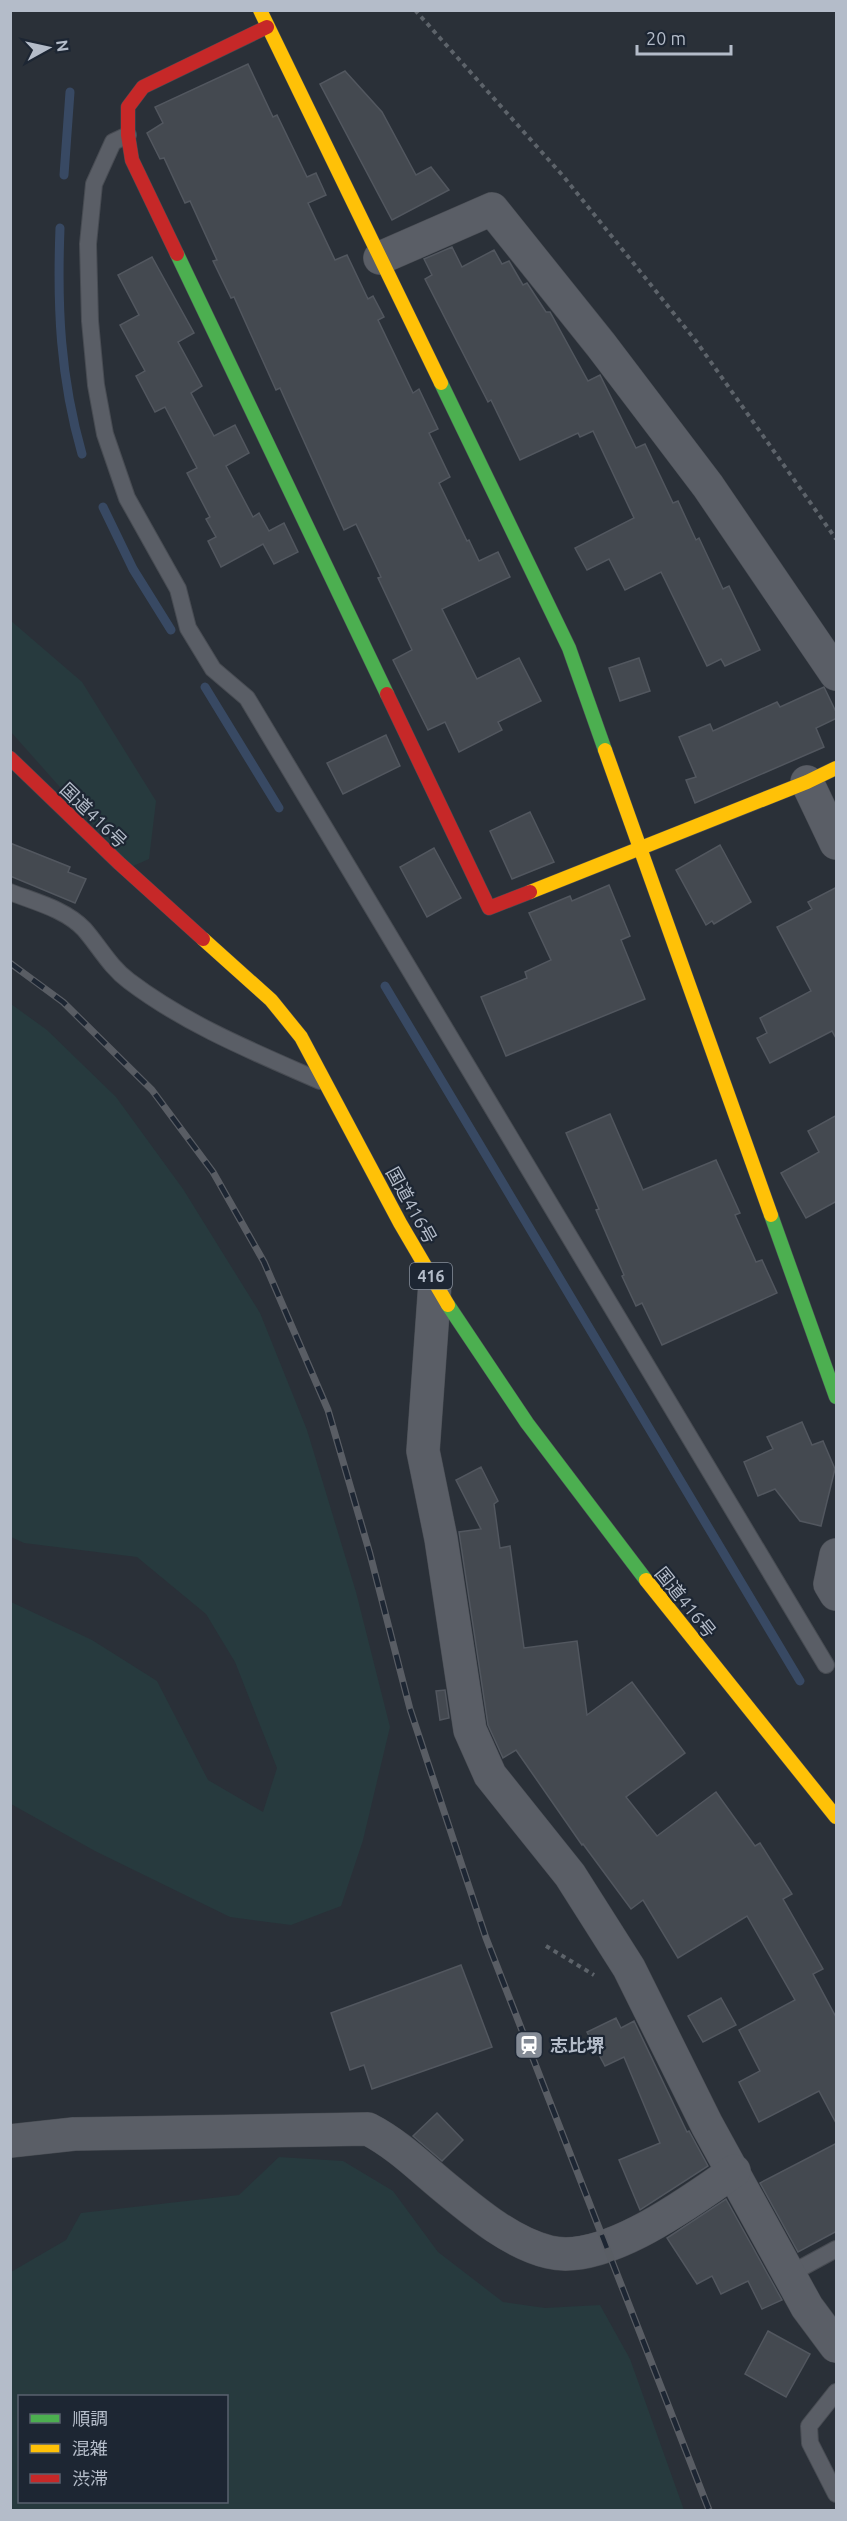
<svg xmlns="http://www.w3.org/2000/svg" width="847" height="2521" font-family="Ubuntu,'Noto Sans JP',sans-serif">
<rect width="100%" height="100%" fill="#2a3038"/>
<!-- green -->
<g fill="#273a3e" fill-rule="evenodd">
<path d="M10,620L82,682L156,801L149,859L131,867L11,732Z"/>
<path d="M11,1004L47,1030L116,1097L183,1189L260,1313L307,1430L356,1592L390,1727L363,1840L341,1906L291,1925L230,1917L95,1851L11,1804V1602L92,1640L157,1681L208,1780L263,1812L277,1768L235,1662L206,1614L137,1557L24,1543L11,1537Z"/>
<path d="M279,2157L343,2161L393,2191L438,2252L503,2302L545,2308L600,2305L630,2359L684,2510H11V2272L66,2240L81,2213L239,2195ZM20,2396H226V2502H20Z"/>
</g>
<g fill="none" stroke-linecap="round" stroke-linejoin="round">
<!-- stream -->
<g stroke="#384963" stroke-width="9">
<path d="M64,175L70,92"/>
<path d="M60,228C57,307 60,377 82,454"/>
<path d="M103,507L133,569L171,630"/>
<path d="M205,687L279,808"/>
<path d="M385,986L800,1681"/>
</g>
</g>
<!-- building -->
<g fill="#444950" stroke="#52575f" stroke-width="1.5">
<path d="M248,64L273,117L277,115L307,177L316,173L326,195L308,203L335,260L347,255L368,299L373,296L384,317L378,320L413,393L419,389L438,429L429,433L450,477L439,483L467,541L469,540L479,561L498,552L510,577L442,609L477,679L519,658L541,701L498,722L502,730L459,752L445,722L428,730L393,660L412,650L378,578L381,577L356,524L344,530L280,388L276,390L234,297L231,298L213,261L217,260L190,201L185,203L164,158L160,159L147,133L163,123L155,107Z"/>
<path d="M345,71L382,112L416,175L431,167L449,190L392,220L320,84Z"/>
<path d="M452,247L462,267L494,250L502,264L509,261L523,285L527,283L546,312H550L588,381L600,375L636,448L645,444L673,503L678,501L696,540L699,538L723,589L729,586L760,650L725,666L721,659L707,666L661,572L625,590L609,559L587,570L575,548L634,518L593,431L580,437L578,433L520,460L491,400L488,402L425,279L432,275L424,259Z"/>
<path d="M152,257L194,333L178,342L202,386L191,393L214,436L235,425L249,453L226,466L253,517L259,513L269,531L284,523L298,552L274,564L263,544L221,567L208,541L216,537L206,519L210,517L187,473L197,468L165,407L155,412L136,376L145,371L120,325L139,315L118,275Z"/>
<path d="M639,658L650,691L620,701L609,668Z"/>
<path d="M824,687L837,714V718L816,728L824,747L695,803L686,780L696,777L679,737L710,724L713,731L777,702L780,707Z"/>
<path d="M386,735L400,766L343,794L327,763Z"/>
<path d="M530,812L554,862L512,879L490,831Z"/>
<path d="M10,843L70,867L68,872L86,879L75,903L10,876Z"/>
<path d="M720,845L751,902L714,924L712,921L706,925L676,870Z"/>
<path d="M434,848L461,898L427,917L400,867Z"/>
<path d="M609,885L630,936L621,940L645,999L506,1056L481,997L527,978L525,972L551,960L529,913L570,896L572,901Z"/>
<path d="M837,887V1040L832,1031L770,1063L757,1038L767,1033L760,1018L811,991L777,927L812,909L808,902Z"/>
<path d="M610,1114L643,1190L716,1160L740,1213L735,1215L756,1262L762,1260L777,1293L662,1345L642,1303L636,1306L622,1276L624,1275L596,1210L599,1209L566,1133Z"/>
<path d="M837,1115V1201L806,1218L781,1173L819,1152L808,1131Z"/>
<path d="M802,1422L812,1445L823,1441L835,1469L821,1526L800,1521L775,1489L758,1496L744,1462L773,1449L767,1437Z"/>
<path d="M481,1467L498,1501L494,1504L500,1548L510,1546L524,1648L577,1641L587,1715L632,1682L685,1753L626,1797L657,1836L716,1792L755,1846L760,1843L792,1894L783,1899L823,1969L813,1974L837,2019V2125L819,2091L759,2122L739,2082L760,2071L739,2030L795,2000L747,1916L678,1958L643,1900L631,1909L583,1844L582,1845L516,1750L503,1758L488,1725L459,1532L481,1529L456,1480Z"/>
<path d="M445,1690L449,1718L440,1720L436,1691Z"/>
<path d="M461,1965L492,2047L372,2089L364,2065L350,2070L331,2013Z"/>
<path d="M721,1998L736,2025L703,2042L688,2016Z"/>
<path d="M616,2018L621,2028L634,2021L687,2132L689,2131L708,2166L640,2210L619,2160L660,2143L624,2057L605,2066L587,2032Z"/>
<path d="M437,2113L463,2140L442,2161L413,2136Z"/>
<path d="M837,2143V2231L798,2252L760,2183Z"/>
<path d="M726,2199L782,2300L762,2309L748,2281L721,2294L712,2276L697,2284L667,2238Z"/>
<path d="M768,2331L810,2354L786,2397L745,2374Z"/>
</g>
<g fill="none" stroke-linecap="round" stroke-linejoin="round">
<!-- lane casing -->
<g stroke="#484c53" stroke-width="18">
<g id="lane">
<path d="M128,135L113,142L94,184L88,244L90,321L96,385L105,434L127,498L178,589L188,628L213,669L247,698L826,1665"/>
<path d="M10,892C35,902 65,909 84,929C99,946 110,967 129,981C187,1025 254,1052 320,1081"/>
<path d="M790,2274L836,2249"/>
<path d="M836,2392L809,2426L810,2443L836,2494"/>
</g>
</g>
<!-- street casing -->
<g stroke="#484c53" stroke-width="34">
<g id="street">
<path d="M380,258L492,209L601,345L708,486L836,674"/>
<path d="M807,782L836,843"/>
<path d="M435,1283L423,1451L441,1539L470,1730L490,1775L570,1875L629,1968L707,2125L807,2307L836,2346"/>
<path d="M836,1555L830,1584L836,1594"/>
<path d="M10,2141L74,2134L368,2129C399,2145 422,2169 448,2190C477,2214 512,2243 549,2252C604,2266 691,2201 734,2171"/>
</g>
</g>
<!-- fast casing -->
<g stroke="#484c53" stroke-width="15">
<g id="fast">
<path d="M177,254L387,694"/>
<path d="M441,383L569,648L605,750"/>
<path d="M771,1215L836,1397"/>
<path d="M448,1305L527,1423L646,1580"/>
</g>
</g>
<!-- slow casing -->
<g stroke="#484c53" stroke-width="15">
<g id="slow">
<path d="M260,10L441,383"/>
<path d="M605,750L771,1215"/>
<path d="M530,892L807,782L836,768"/>
<path d="M203,939L271,1000L301,1037L400,1223L448,1305"/>
<path d="M646,1580L836,1817"/>
</g>
</g>
<!-- jam casing -->
<g stroke="#484c53" stroke-width="15">
<g id="jam">
<path d="M177,254L132,160L128,135V107L143,87L267,27"/>
<path d="M387,694L489,908L530,892"/>
<path d="M10,758L119,863L203,939"/>
</g>
</g>
<!-- path -->
<g stroke="#5d636a" stroke-width="4" stroke-dasharray="4.5 4.5" stroke-linecap="butt">
<path d="M415,10L564,177L696,341L836,539"/>
<path d="M546,1946L594,1975"/>
</g>
<!-- lane -->
<use href="#lane" stroke="#5a5e66" stroke-width="16"/>
<!-- street -->
<use href="#street" stroke="#5a5e66" stroke-width="33"/>
<!-- fast -->
<use href="#fast" stroke="#4caf50" stroke-width="14"/>
<!-- slow -->
<use href="#slow" stroke="#ffc107" stroke-width="14"/>
<!-- jam -->
<use href="#jam" stroke="#c62828" stroke-width="14"/>
<!-- rail casing -->
<g stroke="#595d64" stroke-width="7">
<path id="rail" d="M10,963L63,1002L152,1090L213,1172L264,1262L328,1410L370,1554L410,1709L486,1938L709,2510"/>
</g>
<!-- rail -->
<use href="#rail" stroke="#1d2633" stroke-width="4.5" stroke-dasharray="14" stroke-linecap="butt"/>
</g>
<!-- icons -->
<defs>
<g id="station-square" transform="scale(1.5)"><rect x="-9" y="-9" width="18" height="18" rx="4" fill="#848b96" stroke="#1d2633"/><path d="M-3-6H3Q5-6 5-4V2Q5 4 3 4L4.5 6H3L1.5 4h-3L-3 6H-4.5L-3 4Q-5 4-5 2V-4Q-5-6-3-6ZM-3.5-4v3h7v-3ZM-3.5 1v1.5H-2V1ZM2 1v1.5H3.5V1Z" fill="#fff"/></g>
</defs>
<g fill-rule="evenodd">
<use href="#station-square" x="529" y="2045"/>
</g>
<g text-anchor="middle" dominant-baseline="central" stroke-width="4.5" stroke-linejoin="round" paint-order="stroke">
<!-- shield labels -->
<rect fill="#1d2633" stroke="#878f9c" stroke-width="1.5" x="410" y="1263" width="42" height="26" rx="4.5"/>
<g font-size="16" font-weight="bold" fill="#b4bcc9">
<text x="431" y="1276">416</text>
</g>
<!-- street labels -->
<g font-size="18" fill="#b4bcc9" stroke="#1d2633">
<text transform="translate(94 815) rotate(44)">国道416号</text>
<text transform="translate(412 1205) rotate(61)">国道416号</text>
<text transform="translate(686 1602) rotate(51)">国道416号</text>
</g>
<!-- poi labels -->
<g font-size="18" font-weight="bold" fill="#b4bcc9" stroke="#1d2633" text-anchor="start">
<text x="550" y="2045">志比堺</text>
</g>
</g>
<!-- border -->
<rect width="847" height="2521" fill="none" stroke="#b4bcc9" stroke-width="24"/>
<!-- legend -->
<rect x="18" y="2395" width="210" height="108" fill="#1d2633" stroke="#59626f" stroke-width="1.5"/>
<rect x="30" y="2414" width="30" height="9" fill="#4caf50" stroke="#59626f" stroke-width="1.5"/>
<text x="72" y="2425" font-size="18" fill="#b4bcc9">順調</text>
<rect x="30" y="2444" width="30" height="9" fill="#ffc107" stroke="#59626f" stroke-width="1.5"/>
<text x="72" y="2455" font-size="18" fill="#b4bcc9">混雑</text>
<rect x="30" y="2474" width="30" height="9" fill="#c62828" stroke="#59626f" stroke-width="1.5"/>
<text x="72" y="2485" font-size="18" fill="#b4bcc9">渋滞</text>
<!-- north arrow -->
<g transform="translate(48 48) rotate(82)" stroke="#1d2633" stroke-width="4.5" paint-order="stroke">
<path d="M0-4.5L10 22L0 15L-10 22Z" fill="#b4bcc9"/>
<text y="-9" font-size="16" font-weight="bold" text-anchor="middle" fill="#b4bcc9">N</text>
</g>
<!-- scale -->
<path d="M637 45v9h94v-9" fill="none" stroke="#b4bcc9" stroke-width="3"/>
<text x="646" y="45" font-size="18" fill="#b4bcc9" stroke="#1d2633" stroke-width="4.5" paint-order="stroke">20 m</text>
</svg>
